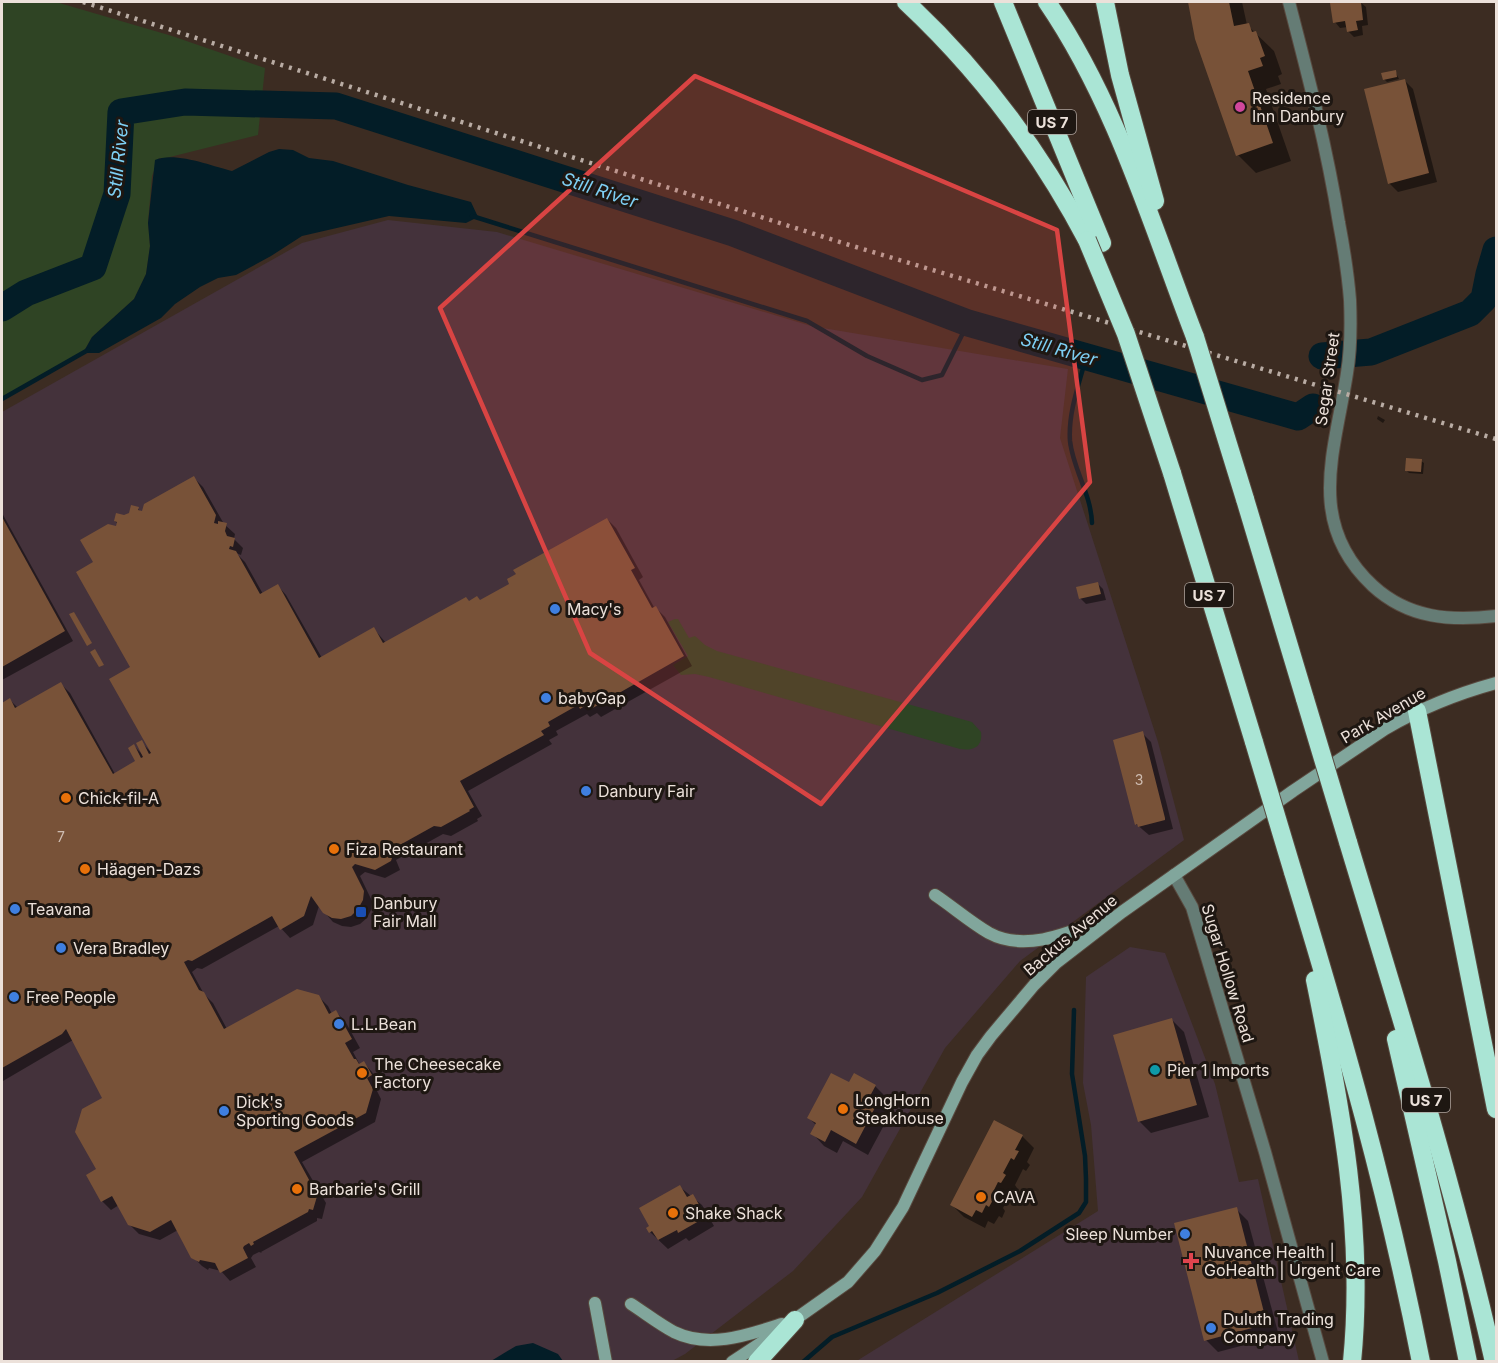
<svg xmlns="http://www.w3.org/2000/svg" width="1498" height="1363" font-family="Inter,sans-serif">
<rect width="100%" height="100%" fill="#3c2c22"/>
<!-- commercial -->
<g fill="#44323b">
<path d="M388,220L497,232L811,326L1068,369L1060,438L1158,742L1184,840L1020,961L945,1048L862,1197L793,1271L685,1354L672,1361H2V412L302,243Z"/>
<path d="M1130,947L1165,953L1215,1084L1239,1182L1258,1179L1299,1361L855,1362L1098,1211L1091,1125L1083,1083L1086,977Z"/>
</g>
<!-- green -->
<g fill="#2f4424">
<path d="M2,2H56L172,36L265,68L258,135L166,158H159L152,176L148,222L150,246L146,274L134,299L92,337L83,353L2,399Z"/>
<path d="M675,619H678L689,638L695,636L705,645L717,651L972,722L981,732C983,747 973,751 960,749L709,677L695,674L681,675L673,665L688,656L668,622Z"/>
</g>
<!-- water -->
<g fill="#031d27">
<path d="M279,149L293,150L309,158L333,161L408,185L471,202L478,217L466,223L389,216L302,236L271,256L236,275L218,278L200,287L175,304L161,318L99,353H83L92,337L134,299L146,274L150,246L148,223L155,160C174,151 212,166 232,171L269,152Z"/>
<path d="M533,1343L558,1354L563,1361H491L516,1346Z"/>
</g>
<!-- shadow -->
<g fill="#0007">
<path d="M1190,2H1242L1247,25L1274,51L1282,74L1278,76L1281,84L1266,89L1291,161L1256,173L1238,155L1197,38Z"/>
<path d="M1360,2L1366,7L1368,25L1362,26L1363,35L1354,37L1348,31V27L1340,28L1335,22L1332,4Z"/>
<path d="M1395,71L1399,79L1387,82L1384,79Z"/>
<path d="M1404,80L1413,89L1437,182L1398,192L1389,183Z"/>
<path d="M1378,416L1385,420L1383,423L1377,419Z"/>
<path d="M1421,461L1424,463L1423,474L1409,473L1406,470Z"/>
<path d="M194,478L203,487L224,524L235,534L234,539L243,548L241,555L236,553L245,562L263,594L278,586L286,595L322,658L374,629L386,643L469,602L481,601L511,584L607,519L616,528L643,577L639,580L655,609L656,608L665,617L692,666L601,717L597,713L590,717L587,714L556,731L558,735L549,740L552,744L468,791L482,816L477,819L478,821L451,836L443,834L396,860L400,870L385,878L365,872L360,876L372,901L371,910L367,918L360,924L351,927L342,926L333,922L319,906L313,925L290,938L279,926L202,969L197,968L192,972L204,994L213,1003L227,1029L318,996L328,1006L332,1014L336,1012L345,1021L360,1048L353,1052L360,1065L364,1063L372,1072L379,1084L375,1087L381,1099L375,1122L302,1162L326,1203L322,1219L317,1218V1221L261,1252L262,1253L259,1252L253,1255L251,1258L256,1267L230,1281L221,1271L209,1268L208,1270L202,1266L193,1257L178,1230L160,1240L139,1234L129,1224L119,1205L111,1210L102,1201L98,1170L104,1098L73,1040L3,1081L2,1085V704L10,700L18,708L61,684L70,693L115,774L137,762L134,746L143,755L141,742L151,752L132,668L95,563L117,528L118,524L115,521L138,509L143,514Z"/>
<path d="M2,513L73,641L2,680Z"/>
<path d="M1097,583L1103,589L1106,600L1086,604L1080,598Z"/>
<path d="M1142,733L1151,742L1173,829L1149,835L1136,824Z"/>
<path d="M1172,1020L1184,1032L1209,1117L1151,1133L1139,1121Z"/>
<path d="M850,1084L875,1086L887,1098L883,1106L890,1114L868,1155L843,1141L837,1153L824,1146L812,1133L816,1125L809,1118Z"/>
<path d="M1022,1136L1034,1148L1027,1162L1030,1165L1026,1171L1023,1169L1015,1185L1017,1188L1014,1194L1011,1193L1003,1208L1005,1211L1002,1218L999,1216L994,1224L988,1221L985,1228L964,1217L952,1205Z"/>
<path d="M680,1187L702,1205L714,1226L689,1241L686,1238L668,1249L650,1232Z"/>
<path d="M1236,1209L1248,1221L1279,1336L1218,1352L1206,1340Z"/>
</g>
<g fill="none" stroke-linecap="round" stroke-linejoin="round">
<!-- stream -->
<g stroke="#031d27" stroke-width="4.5">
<path d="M472,216L807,321L867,356L922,380L942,375L968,323"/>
<path d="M1086,358C1079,384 1068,413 1070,441C1073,469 1091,494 1092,523"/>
<path d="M2,399L88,350"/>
<path d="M803,1362L832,1337L937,1293L1020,1251L1079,1213L1086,1202V1179L1085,1156L1072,1074L1074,1010"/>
</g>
<!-- river -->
<g stroke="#031d27" stroke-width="27">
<path d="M2,308L26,293L93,267L117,194L121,112L185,102L336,106L733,233L968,323L1298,417L1313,407"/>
<path d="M1322,356L1371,352L1470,313L1484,299L1489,274L1496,250"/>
</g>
</g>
<!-- building -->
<g fill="#785238">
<path d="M1188,2H1229L1234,26L1249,23L1252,32L1256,31L1265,56L1260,58L1263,66L1248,71L1273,143L1236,156L1195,39Z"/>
<path d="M1342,2H1361L1363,20L1356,21L1358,30L1347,32L1345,21L1333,23L1330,3Z"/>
<path d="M1396,70L1397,77L1383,80L1381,73Z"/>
<path d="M1405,79L1429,173L1388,184L1364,89Z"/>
<path d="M1406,458L1422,459L1421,472L1405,471Z"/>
<path d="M194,476L216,515L214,523L218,524V521L227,523L225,531L227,536L235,538L233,547L230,546L229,549L236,551L260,594L278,584L319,658L374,627L383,643L466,597L469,601L477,596L480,600L509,584L507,579L516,574L513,570L607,518L635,568L631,570L652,608L656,606L684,656L591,709L588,704L580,709L578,705L548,722L550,726L541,731L544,735L460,781L474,807L469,810L470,811L441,827L434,826L389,851L392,858L391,861L375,870L355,864L352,867L364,891L363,900L358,909L351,916L341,919L332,918L323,913L311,896L304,916L280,930L272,916L192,961L188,960L184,962L199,990L204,992L224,1029L297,989L319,995L329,1014L336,1010L352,1039L345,1043L354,1059H356L359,1064L364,1061L372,1075L367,1078L373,1089L366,1113L294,1152L314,1189V1191L318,1193L313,1210L309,1209L308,1212L253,1242L254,1244L251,1246L249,1243L244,1246L243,1248L248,1258L220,1273L215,1263L200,1260L199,1262L191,1258L171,1220L150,1232L128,1225L112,1196L101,1202L86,1175L96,1169L75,1132L82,1109L102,1098L66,1029L62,1034L2,1068V703L10,698L15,708L61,682L113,774L135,761L128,748L134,744L141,758L143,757L136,743L142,740L149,754L151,753L109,679L130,667L76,572L93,562L80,540L108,524L116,526L117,522L114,521L116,513L124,515L129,513L131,505L139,507L138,510L142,511L144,504Z"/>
<path d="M2,517L65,631L2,667Z"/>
<path d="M1098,582L1101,594L1079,599L1076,587Z"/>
<path d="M74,612L92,643L87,646L69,614Z"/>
<path d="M95,649L104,665L99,667L90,652Z"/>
<path d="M1143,731L1165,818V820L1138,827L1137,824L1135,825L1113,740Z"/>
<path d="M1172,1018L1197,1105L1138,1122L1113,1035Z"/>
<path d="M831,1073L849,1082L854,1073L876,1085L870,1096L879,1100L856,1144L831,1130L825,1142L810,1134L816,1123L807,1118Z"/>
<path d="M994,1120L1023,1135L1015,1150L1019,1151L1014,1160L1011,1158L1003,1173L1006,1175L1001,1183L998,1182L991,1196L994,1198L989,1207L986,1205L982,1213L976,1210L972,1217L950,1205Z"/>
<path d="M680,1185L687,1197L693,1194L706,1217L678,1233L677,1230L658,1240L652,1231L649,1233L646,1228L649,1226L639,1208Z"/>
<path d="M1237,1207L1267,1324L1204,1341L1174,1223Z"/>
</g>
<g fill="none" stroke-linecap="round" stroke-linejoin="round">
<!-- minor casing -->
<g stroke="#58493f" stroke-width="14">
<path id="minor" d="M1289,2C1308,75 1327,148 1339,223C1344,249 1348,275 1350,300C1351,324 1351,349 1347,373C1335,451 1305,523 1373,586C1409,619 1451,621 1496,616"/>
</g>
<!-- tertiary casing -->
<g stroke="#58493f" stroke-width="14">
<path id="tertiary" d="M1174,875L1192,907L1265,1152L1323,1362"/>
</g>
<!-- secondary casing -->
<g stroke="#58493f" stroke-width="14">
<g id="secondary">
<path d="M935,895C953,907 970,922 989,933C1026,953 1071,932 1107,918"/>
<path d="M595,1303L606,1362"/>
<path d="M631,1304C645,1313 659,1324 674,1332C709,1349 748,1335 782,1324"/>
<path d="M790,1323L848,1282L875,1251L903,1207L962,1082L977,1055L991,1036L1034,985L1056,963L1122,912L1293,791L1385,729C1421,708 1456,694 1496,683"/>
<path d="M732,1362L776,1333"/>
</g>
</g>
<!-- motorway casing -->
<g stroke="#58493f" stroke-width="20">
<g id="motorway">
<path d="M906,2C980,71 1040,151 1087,240"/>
<path d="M1003,2L1102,243"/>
<path d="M1047,2C1116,103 1151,223 1195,337"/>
<path d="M1105,2L1120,75L1155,201"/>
<path d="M1172,473L1254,742"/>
<path d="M1245,499L1305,699"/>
<path d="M1417,711L1496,1109"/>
<path d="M1348,842C1400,1014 1454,1186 1494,1362"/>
<path d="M1293,872C1343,1036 1388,1194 1421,1362"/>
<path d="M1315,980C1341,1107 1365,1232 1352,1362"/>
<path d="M1396,1039L1447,1261L1468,1362"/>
<path d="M757,1362L795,1320"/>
</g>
</g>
<!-- minor -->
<use href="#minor" stroke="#657c75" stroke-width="12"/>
<!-- tertiary -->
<use href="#tertiary" stroke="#657c75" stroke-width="12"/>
<!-- secondary -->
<use href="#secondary" stroke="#81a69c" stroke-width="12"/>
<!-- motorway -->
<use href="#motorway" stroke="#aae5d5" stroke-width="18"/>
<!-- rail -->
<path stroke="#b9aca4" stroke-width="4.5" stroke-dasharray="3 6" stroke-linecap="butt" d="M83,2L846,244L1496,439"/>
<!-- motorway-bridge casing -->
<g stroke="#58493f" stroke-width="20" stroke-linecap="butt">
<g id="motorway-bridge">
<path d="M1087,240L1126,334L1172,473"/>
<path d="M1195,337L1245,499"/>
<path d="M1305,699L1348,842"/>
<path d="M1254,742L1293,872"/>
</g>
</g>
<!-- motorway-bridge -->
<use href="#motorway-bridge" stroke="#aae5d5" stroke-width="18"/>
</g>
<!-- marked area -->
<path fill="#d94443" fill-opacity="0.2" stroke="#d94443" stroke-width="4.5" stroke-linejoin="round" d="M695,76L1057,230L1090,482L821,804L590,653L440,308Z"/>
<!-- markers -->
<circle fill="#d1479c" stroke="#1e1712" stroke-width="2" cx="1240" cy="107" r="6"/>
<g fill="#3f7fe0" stroke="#1e1712" stroke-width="2">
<circle cx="555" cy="609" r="6"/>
<circle cx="546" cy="698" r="6"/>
<circle cx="586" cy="791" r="6"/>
<circle cx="15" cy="909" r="6"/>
<circle cx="61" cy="948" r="6"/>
<circle cx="14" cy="997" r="6"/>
<circle cx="339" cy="1024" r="6"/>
<circle cx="224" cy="1111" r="6"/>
<circle cx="1185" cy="1234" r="6"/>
<circle cx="1211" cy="1328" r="6"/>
</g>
<g fill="#e8710a" stroke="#1e1712" stroke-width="2">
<circle cx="66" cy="798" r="6"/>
<circle cx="334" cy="849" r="6"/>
<circle cx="85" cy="869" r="6"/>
<circle cx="362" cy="1073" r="6"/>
<circle cx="843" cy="1109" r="6"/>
<circle cx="297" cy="1189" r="6"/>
<circle cx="981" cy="1197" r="6"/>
<circle cx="673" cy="1213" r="6"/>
</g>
<rect fill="#1a4fb4" stroke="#1e1712" stroke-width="2" x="355" y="906" width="12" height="12" rx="3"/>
<circle fill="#0f9aa8" stroke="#1e1712" stroke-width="2" cx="1155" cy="1070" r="6"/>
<path fill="#e0444e" stroke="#1e1712" stroke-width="2" d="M1188 1252h6v6h6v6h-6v6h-6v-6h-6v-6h6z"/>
<g text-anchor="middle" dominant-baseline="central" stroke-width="6" stroke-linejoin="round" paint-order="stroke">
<!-- number labels -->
<g font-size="14" fill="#cfbdb2">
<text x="1139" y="779">3</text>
<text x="61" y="836">7</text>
</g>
<!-- shield labels -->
<g fill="#1e1712" stroke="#aea49e" stroke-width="1.5">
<rect x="1028" y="110" width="48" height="24" rx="4.5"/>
<rect x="1185" y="583" width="48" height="24" rx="4.5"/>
<rect x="1402" y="1088" width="48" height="24" rx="4.5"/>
</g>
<g font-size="15" font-weight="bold" fill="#ece1da">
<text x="1052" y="122">US 7</text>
<text x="1209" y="595">US 7</text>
<text x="1426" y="1100">US 7</text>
</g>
<!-- poi labels -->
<g font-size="16" fill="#ece1da" stroke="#1e1712" text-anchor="start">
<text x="1252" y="98">Residence<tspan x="1252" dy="18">Inn Danbury</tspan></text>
<text x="567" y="609">Macy's</text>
<text x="558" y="698">babyGap</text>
<text x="598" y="791">Danbury Fair</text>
<text x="78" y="798">Chick-fil-A</text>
<text x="346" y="849">Fiza Restaurant</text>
<text x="97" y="869">Häagen-Dazs</text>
<text x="373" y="903">Danbury<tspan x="373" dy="18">Fair Mall</tspan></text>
<text x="27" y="909">Teavana</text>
<text x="73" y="948">Vera Bradley</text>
<text x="26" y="997">Free People</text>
<text x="351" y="1024">L.L.Bean</text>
<text x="374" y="1064">The Cheesecake<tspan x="374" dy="18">Factory</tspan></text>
<text x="1167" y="1070">Pier 1 Imports</text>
<text x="855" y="1100">LongHorn<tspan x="855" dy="18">Steakhouse</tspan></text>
<text x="236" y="1102">Dick's<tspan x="236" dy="18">Sporting Goods</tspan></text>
<text x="309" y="1189">Barbarie's Grill</text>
<text x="993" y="1197">CAVA</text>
<text x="685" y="1213">Shake Shack</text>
<text x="1173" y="1234" text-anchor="end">Sleep Number</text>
<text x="1204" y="1252">Nuvance Health |<tspan x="1204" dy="18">GoHealth | Urgent Care</tspan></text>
<text x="1223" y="1319">Duluth Trading<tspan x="1223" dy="18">Company</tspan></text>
</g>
<!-- street labels -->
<g font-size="16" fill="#ece1da" stroke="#1e1712">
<text transform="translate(1327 379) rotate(-82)">Segar Street</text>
<text transform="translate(1383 715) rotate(-30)">Park Avenue</text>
<text transform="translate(1070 935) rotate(-40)">Backus Avenue</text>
<text transform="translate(1228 973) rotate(73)">Sugar Hollow Road</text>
</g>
<!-- water labels -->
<g font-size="18" font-style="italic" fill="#7ecff3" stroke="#1e1712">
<text transform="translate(118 159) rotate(-84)">Still River</text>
<text transform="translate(600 190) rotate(18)">Still River</text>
<text transform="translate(1059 349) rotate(16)">Still River</text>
</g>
</g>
<!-- border -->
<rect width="1498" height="1363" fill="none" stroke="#ece1da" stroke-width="6"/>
</svg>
